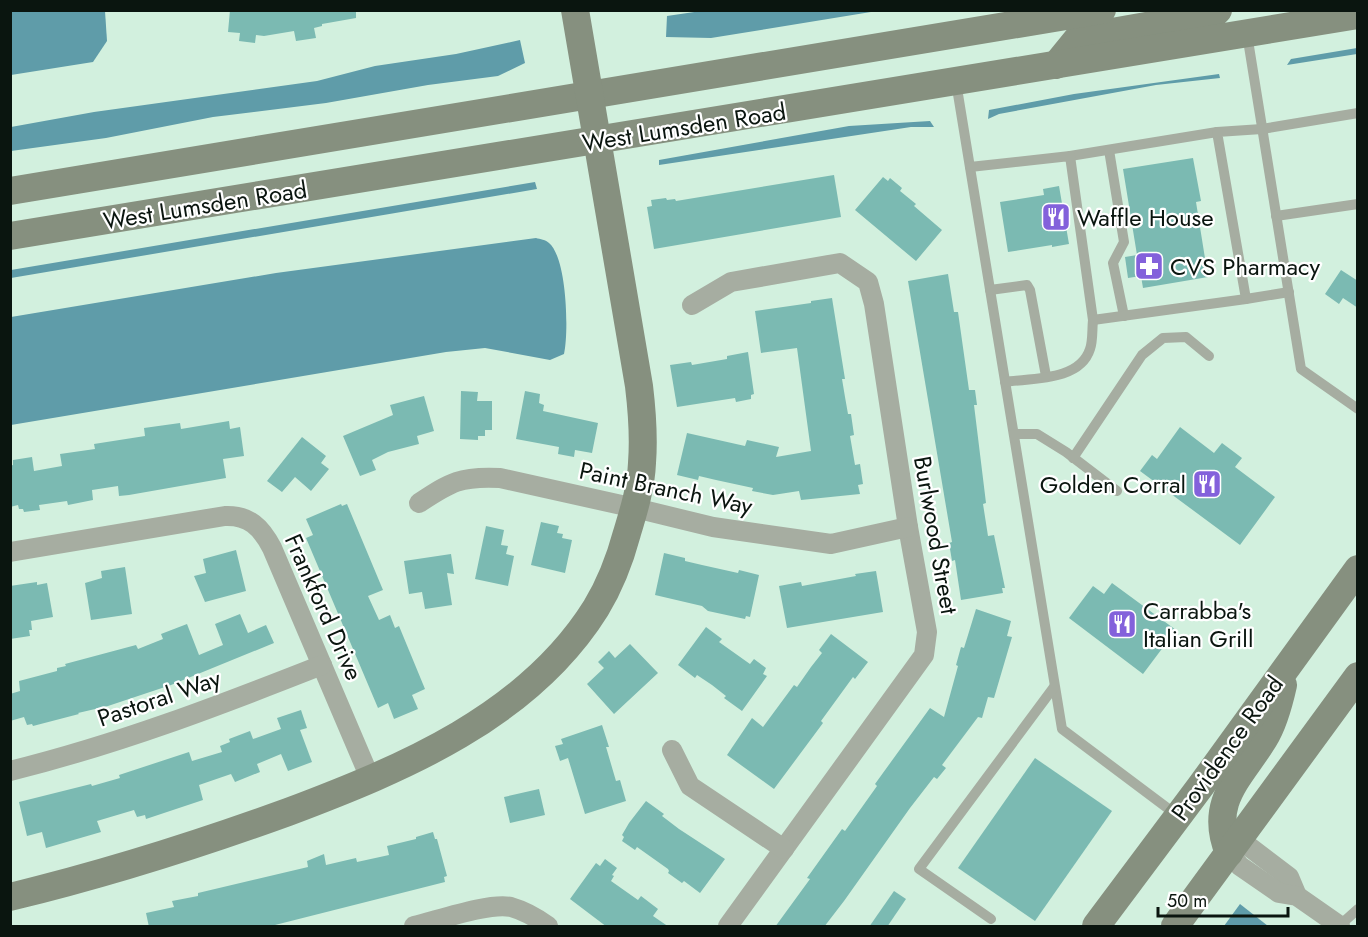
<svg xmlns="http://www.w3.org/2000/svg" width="1368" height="937" font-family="Jost,sans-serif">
<rect width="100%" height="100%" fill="#d2f0de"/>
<!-- water -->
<g fill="#5f9ca9">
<path d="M11,10L105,11L107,41L93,62L11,75Z"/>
<path d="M701,11V10L877,11L711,38L666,37L667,16Z"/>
<path d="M520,40L525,63L498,76L428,85L326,103L213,117L106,138L11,151V127L94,112L317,81L375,66L456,54Z"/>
<path d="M1357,48V54L1287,65L1291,59Z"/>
<path d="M1219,74L1220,78L1156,85L999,114L988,119L989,110L1074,94Z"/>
<path d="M930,121L934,127H911L659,165V160L849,126Z"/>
<path d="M535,182L537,189L11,278V270Z"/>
<path d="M536,238C540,239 546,240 549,243C567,258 569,332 564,354L550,360L485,348L446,352L11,425V317L276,273Z"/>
<path d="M1240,904L1268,926H1224Z"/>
</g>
<!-- building -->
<g fill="#7bbab2">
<path d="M230,10H356V18L322,24V26L314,28L316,38L296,41L294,31L264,36L256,35L255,43L239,41L240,33L228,32Z"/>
<path d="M1193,158L1201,201L1196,202L1208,277L1143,288L1141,276L1128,278L1125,257L1137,255L1123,169Z"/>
<path d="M834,175L841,217L654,249L647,207L652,206L651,200L666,198L667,200L675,199L676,201Z"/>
<path d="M883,177L888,181L890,178L902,188L900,191L916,204L914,206L942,230L916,261L855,210Z"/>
<path d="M1059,186L1069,244L1052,247V245L1008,252L1000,202L1044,195L1043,189Z"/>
<path d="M1341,270L1358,281V308L1343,298L1339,304L1325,294Z"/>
<path d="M948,274L954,312H958L969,390H975L977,405H974L986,503L983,504L988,536L994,535L1005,588H1002L1003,593L961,600L955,560L952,561L949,543L952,542L908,281Z"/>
<path d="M832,298L845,379H842L845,397L848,414H851L854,435L850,436L855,465L860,464L863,484L858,485L860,494L801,500L799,491L773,495L752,491L753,488L716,480L699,476L698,480L677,475L687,433L745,446L747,440L779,447L776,457L811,451L797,348L761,353L755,311L811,303V301Z"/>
<path d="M748,352L754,394L751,395V399L736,402L735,398L677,407L670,365L691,362L692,365L727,359V356Z"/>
<path d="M461,391L478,392L477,401H492V430H485V436H478V440L460,439Z"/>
<path d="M525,391L540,394L539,403L544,405L543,411L598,423L592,453L575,450L574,457L558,454L559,447L516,439Z"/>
<path d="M424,396L434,431L417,436L419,444L388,452L372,460L376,470L360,476L343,436L393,415L390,405Z"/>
<path d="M229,421L230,429L240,427L244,456L223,459L226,478L129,495L119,496L118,486L92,490L93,500L68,505L67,501L39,505L40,510L24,512L23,509H19L18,505L10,507V466L13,465V460L32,457L34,471L62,466L60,454L95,449L94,444L145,436L144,428L180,423L181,429Z"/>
<path d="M1180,427L1214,453L1222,443L1242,458L1235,467L1275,497L1240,545L1140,471L1152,455L1157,459Z"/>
<path d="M302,437L326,456L321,463L329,469L311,491L295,477L282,492L267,481Z"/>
<path d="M341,504L342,506L347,504L383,590L368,596L379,620L390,615L395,628L399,626L425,689L412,695L418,709L394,719L388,703L378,708L306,538L313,535L306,519Z"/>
<path d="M541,522L559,526L557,533L563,534L562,538L572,540L565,573L531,565Z"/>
<path d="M486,526L504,530L501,545L508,546L506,554L514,556L508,586L475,579Z"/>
<path d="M236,550L246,591L205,602L194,576L206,573L203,559Z"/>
<path d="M664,553L685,558V561L702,565L738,573L739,570L759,575L750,617L746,616L745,619L708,611L702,606L655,595Z"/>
<path d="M451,554L454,574L447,573L452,605L425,609L422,592L409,594L404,561Z"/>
<path d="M125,567L132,614L91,620L85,583L102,578L101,571Z"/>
<path d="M876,571L883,612L787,628L779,586L801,582L802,586L856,576L855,574Z"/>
<path d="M37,582V585L47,583L53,617L31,621L32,630H29L30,636L10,639V586Z"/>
<path d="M1112,583L1176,630L1143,674L1069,618L1093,586L1104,594Z"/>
<path d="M976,609L1011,621L1007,636L1012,637L994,698L988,697L982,718L978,717L942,765L946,768L937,779L934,777L910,808L844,901L824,927H775L810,879L807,878L842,829L845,831L877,786L875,784L930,708L944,717L958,666L956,665L961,647L964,648Z"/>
<path d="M240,614L248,633L266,625L274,643L171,685L108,706L78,713L79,714L33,726L32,724L27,725L24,717L10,721V694L20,691L19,681L57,671V668L66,666L65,664L136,645L138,649L163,639L161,634L187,624L199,655L223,645L215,624Z"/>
<path d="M706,627L722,639L719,642L750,664L754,659L766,668L763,674L767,676L742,711L724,698L726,696L712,685L697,675L695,678L678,665Z"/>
<path d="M831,634L868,662L855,679L853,677L821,721L823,723L774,789L727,755L752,718L763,727L794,685L797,687L811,667L822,653L819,650Z"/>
<path d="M630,644L658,673L614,714L587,684L604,668L598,662L609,651L615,658Z"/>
<path d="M301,710L307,728L300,730L312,762L288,771L281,754L257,764L260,772L235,782L231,774L199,785L203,800L146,819L145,815L137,817L134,810L97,821L101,832L46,848L42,832L27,836L19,802L91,784L92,786L120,778L119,775L189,752L192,761L222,752L220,746L230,742L229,739L250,731L253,739L281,729L277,718Z"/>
<path d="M602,725L609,747H606L616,781L620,780L626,801L585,814L568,758L560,761L555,746L563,744L561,739Z"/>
<path d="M1035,758L1112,811L1035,921L958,868Z"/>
<path d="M539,789L545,815L510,823L504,797Z"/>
<path d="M646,801L664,814L662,816L679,829L725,859L700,893L684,881L682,883L668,873L669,871L668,869L637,847L635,850L622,841L624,837L622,835L629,823Z"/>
<path d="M433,832L435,839H437L447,876L444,877L445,882L275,925L276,927H149L146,913L174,907L172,901L198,896V893L308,867L307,861L324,854L326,865L356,858L357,862L389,855L387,846L416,839V837Z"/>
<path d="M605,859L617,868L612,875L614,876L611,881L638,900L641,896L658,909L653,916L669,927H607L570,899L596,863L600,866Z"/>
<path d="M894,891L906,899L887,927H869Z"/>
</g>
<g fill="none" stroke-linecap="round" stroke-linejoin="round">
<!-- lane -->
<g stroke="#a6ada1" stroke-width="10">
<path d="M1247,34L1301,369L1358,409"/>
<path d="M956,82L1062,729L1178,816"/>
<path d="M1109,150L1124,242L1113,263L1124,316"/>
<path d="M1070,156L1217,132"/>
<path d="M970,167L1070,156L1093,320L1246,299L1217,132L1262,129L1358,113"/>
<path d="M1276,216L1358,204"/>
<path d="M990,290L1027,285L1030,290L1046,376"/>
<path d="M1246,299L1289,292"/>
<path d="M1005,382C1032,378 1080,381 1090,349C1093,341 1092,329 1093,320"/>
<path d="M1014,434H1037L1066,452L1117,491"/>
<path d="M1073,458L1142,355L1163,338L1186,337L1209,356"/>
<path d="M991,919L919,869L1054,687"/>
<path d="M1339,926L1358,909"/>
</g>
<!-- street -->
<g stroke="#a6ada1" stroke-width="20">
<path d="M692,305L731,282L840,263L868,282L874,304L908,527L927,632L924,655L728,926"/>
<path d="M419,503C451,482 460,476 500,478L635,508L713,527L831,544L908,527"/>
<path d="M10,552L225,516C249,515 261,527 272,548L370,778"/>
<path d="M672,750L690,786L784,849"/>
<path d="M10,771C119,744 218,706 322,665"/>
<path d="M1239,839L1289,877L1297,896"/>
<path d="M1229,853L1240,866L1279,893L1297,896L1340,926"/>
<path d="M414,926C436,921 490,902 511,907C525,911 537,918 548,926"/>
</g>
<!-- secondary -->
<g stroke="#86907f" stroke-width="28">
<path d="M1056,65L1078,38L1214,14L1218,10"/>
<path d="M10,191L1102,10"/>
<path d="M10,236L1358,15"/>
<path d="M1229,853C1208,802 1240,778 1264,739C1274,723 1279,703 1283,685"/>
<path d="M10,897C105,874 197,845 288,812C402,769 528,717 596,608C610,585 620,559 627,533C634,510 641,487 642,463C644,437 642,411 639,386L575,10"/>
<path d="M1096,926L1200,787L1358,569"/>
<path d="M1175,926L1358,676"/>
</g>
</g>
<!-- icons -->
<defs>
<g id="restaurant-square" transform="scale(1.5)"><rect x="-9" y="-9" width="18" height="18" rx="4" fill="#8361db" stroke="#fff"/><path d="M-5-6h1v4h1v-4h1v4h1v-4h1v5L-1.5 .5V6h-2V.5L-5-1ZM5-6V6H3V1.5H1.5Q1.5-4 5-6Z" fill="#fff"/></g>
<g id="pharmacy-square" transform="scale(1.5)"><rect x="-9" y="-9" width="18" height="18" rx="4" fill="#8361db" stroke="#fff"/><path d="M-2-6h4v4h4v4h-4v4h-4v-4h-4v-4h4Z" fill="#fff"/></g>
</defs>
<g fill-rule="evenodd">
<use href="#restaurant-square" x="1056" y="217"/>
<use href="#pharmacy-square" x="1149" y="266"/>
<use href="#restaurant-square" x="1207" y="484"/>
<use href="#restaurant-square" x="1122" y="624"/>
</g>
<g text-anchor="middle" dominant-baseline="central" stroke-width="4.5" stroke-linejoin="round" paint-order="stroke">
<!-- street labels -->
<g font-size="24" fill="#0a150f" stroke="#fff">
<text transform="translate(684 127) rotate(-9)">West Lumsden Road</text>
<text transform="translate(205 205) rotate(-9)">West Lumsden Road</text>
<text transform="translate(666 488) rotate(12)">Paint Branch Way</text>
<text transform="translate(936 535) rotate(80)">Burlwood Street</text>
<text transform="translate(324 607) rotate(66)">Frankford Drive</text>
<text transform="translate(159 698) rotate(-19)">Pastoral Way</text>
<text transform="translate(1227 748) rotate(-54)">Providence Road</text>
</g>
<!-- poi labels -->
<g font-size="24" fill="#0a150f" stroke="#fff" text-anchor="start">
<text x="1077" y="217">Waffle House</text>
<text x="1170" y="266">CVS Pharmacy</text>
<text x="1186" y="484" text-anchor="end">Golden Corral</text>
<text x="1143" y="610">Carrabba's<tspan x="1143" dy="28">Italian Grill</tspan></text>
</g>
</g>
<!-- border -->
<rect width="1368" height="937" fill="none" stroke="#0a150f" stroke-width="24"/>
<!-- scale -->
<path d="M1158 907v9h130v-9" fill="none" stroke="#0a150f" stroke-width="3"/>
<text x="1167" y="907" font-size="18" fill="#0a150f" stroke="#ffffff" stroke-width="4.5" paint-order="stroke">50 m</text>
</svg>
